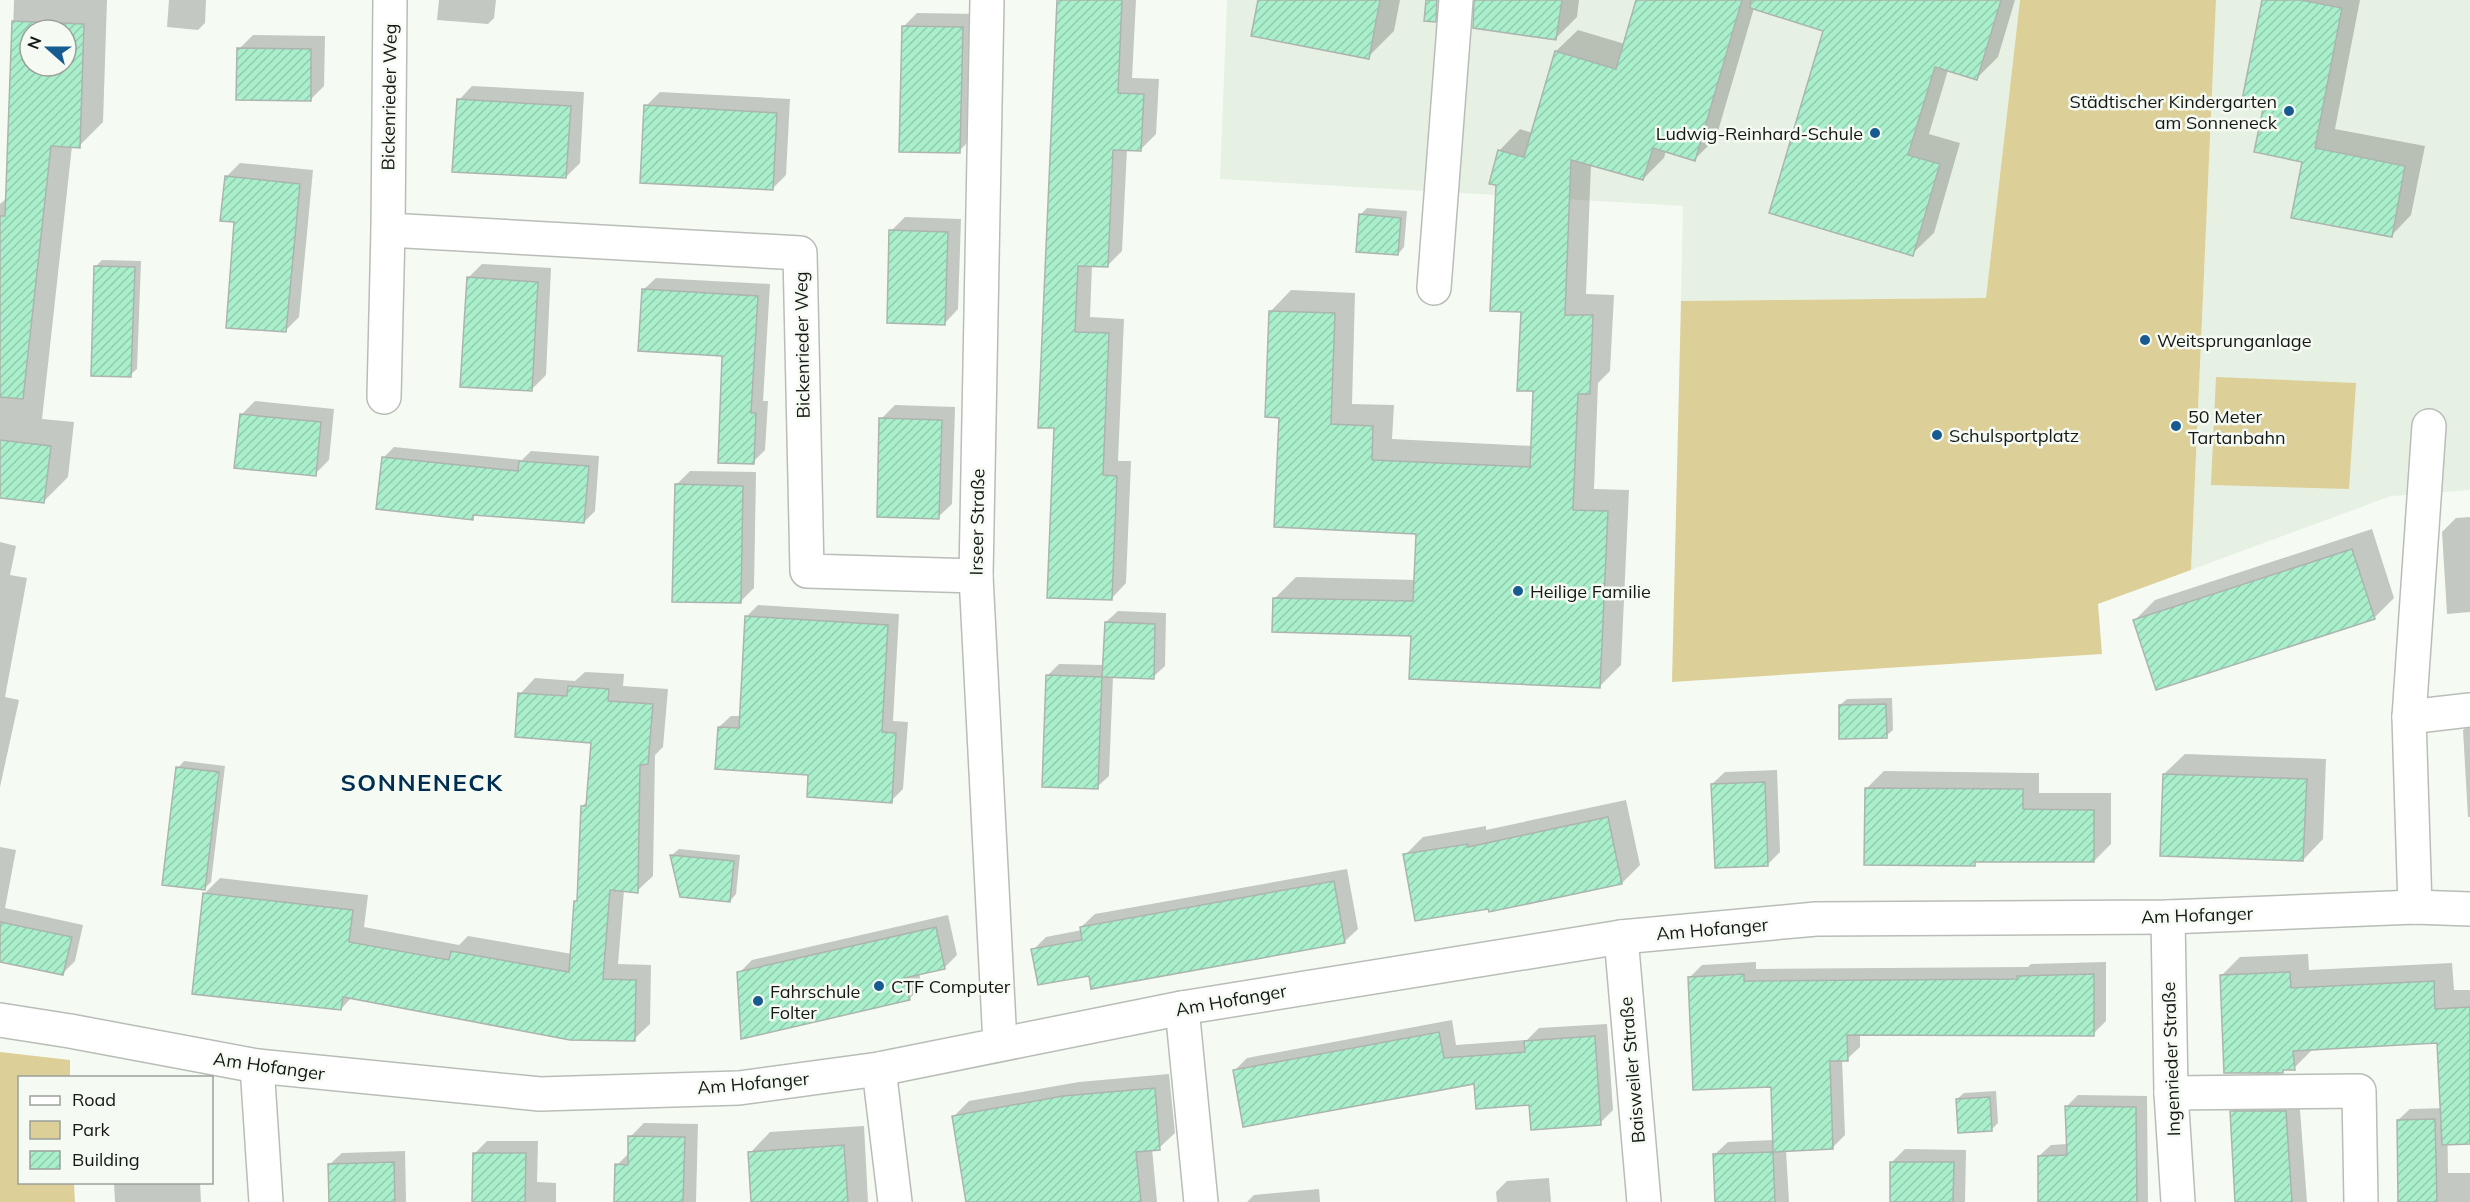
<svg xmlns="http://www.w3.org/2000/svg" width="2470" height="1202" font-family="Mulish,sans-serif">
<defs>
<pattern id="building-hatch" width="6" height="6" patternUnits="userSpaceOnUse" patternTransform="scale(1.5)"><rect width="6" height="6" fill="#a9efcb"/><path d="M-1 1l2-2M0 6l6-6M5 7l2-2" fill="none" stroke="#91ccae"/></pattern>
</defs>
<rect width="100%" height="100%" fill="#f5faf3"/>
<!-- built -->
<g fill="#e6f1e4">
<path d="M1227,0H2020L1986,298L1681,301L1683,206L1220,179Z"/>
<path d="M2216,0H2470V490L2391,496L2191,570Z"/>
</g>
<!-- green -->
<g fill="#dccf98">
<path d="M2020,0H2216L2191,570L2098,604L2102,654L1672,682L1681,301L1986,298Z"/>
<path d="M2216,377L2356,383L2349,489L2211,485Z"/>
<path d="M0,1052L70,1060V1077L20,1078V1182L74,1183L75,1202H0Z"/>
</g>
<!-- shadow -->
<g fill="#0003" fill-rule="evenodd">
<path d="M14,0H107L103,122L79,146H72L42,419L74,422L68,477L44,501L0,496V204L8,197ZM30,30H66V66H30Z"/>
<path d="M169,0H206L205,23L198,30L167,27Z"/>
<path d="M439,0H496L494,18L488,24L437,20Z"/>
<path d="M1059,0H1136L1132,78L1159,79L1156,134L1141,149H1127L1122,251L1107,266L1092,265L1090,317L1124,319L1118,461H1131L1126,583L1111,599L1056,427Z"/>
<path d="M1260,0H1400L1394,31L1368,57Z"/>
<path d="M1489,0H1579L1577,17L1556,38Z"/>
<path d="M1638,0H2015L1998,57L1977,78L1948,70L1929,134L1960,143L1934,233L1912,254L1824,30L1754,8L1716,138L1695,159L1666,150L1664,158L1643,179L1591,164L1586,294L1614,295L1610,371L1598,383L1594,489L1629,490L1621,665L1600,686L1274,599L1296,577L1415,580L1417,532L1281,417L1270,312L1291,290L1355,293L1352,404L1394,405L1392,439L1533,446L1535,390L1499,151L1520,129L1532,133L1556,51L1578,30L1625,44Z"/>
<path d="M2263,0H2360L2335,129L2425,146L2411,215L2391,236L2304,161L2265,108Z"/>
<path d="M917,13L977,14L973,137L959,151L903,27Z"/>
<path d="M253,35L325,36L324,86L310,100L239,49Z"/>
<path d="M472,86L584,92L580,163L566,177L459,100Z"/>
<path d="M660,92L790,99L786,175L772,189L646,106Z"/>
<path d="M240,163L313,170L299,317L285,331L235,221L226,177Z"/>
<path d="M1367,208L1407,211L1404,247L1398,254L1360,215Z"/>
<path d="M905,217L961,219L958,309L945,323L891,231Z"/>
<path d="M102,260L141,261L137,369L130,375L95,267Z"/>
<path d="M482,264L551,268L546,375L532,389L468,278Z"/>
<path d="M656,278L770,284L763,401H768L765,450L753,462L724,354L643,290Z"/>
<path d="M255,401L334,409L329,460L315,474L241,415Z"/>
<path d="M895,405L955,407L952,504L938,517L881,419Z"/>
<path d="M394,447L522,460L531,451L599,456L595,511L584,522L477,514L472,518L383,458Z"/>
<path d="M690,471L756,472L754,588L740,602L676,485Z"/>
<path d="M2470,517V612L2447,614L2442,532L2456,518Z"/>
<path d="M2372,529L2394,598L2374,618L2135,620L2155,600Z"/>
<path d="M0,542L16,546L10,575L27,578L5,697L19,700L0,787Z"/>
<path d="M758,605L899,614L893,721L908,722L903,789L891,801L719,727L731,716H741L746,617Z"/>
<path d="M1118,611L1166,613L1165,666L1153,677L1113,676L1109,776L1097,787L1048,675L1059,664L1104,665L1106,622Z"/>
<path d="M585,672L624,674L623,686L668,689L663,747L655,755L653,876L637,891L624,890L618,964L651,965L650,1024L634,1039L352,997L341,1009L205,893L220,878L368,895L364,927L459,945L468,936L572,954L576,902L578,899L582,806L588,801L592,741L520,694L535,678L575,681Z"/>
<path d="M1892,698L1893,730L1886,736L1840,705L1847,699Z"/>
<path d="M2470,724V817H2468L2463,730Z"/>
<path d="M2185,754L2326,759L2323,839L2303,860L2164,774Z"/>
<path d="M184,761L225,766L211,882L204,889L178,768Z"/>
<path d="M1777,770L1780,852L1768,864L1712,784L1725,772Z"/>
<path d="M1884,771L2039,773V793H2111V844L2094,861L1978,860L1974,864L1867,788Z"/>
<path d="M1626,800L1640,865L1622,883L1490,907L1405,855L1423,837L1486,826V830Z"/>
<path d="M0,847L16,850L5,908L83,925L75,961L63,973L0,960Z"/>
<path d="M679,849L740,855L736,894L730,901L672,855Z"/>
<path d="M1347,869L1358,929L1344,942L1090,974L1033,950L1046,937L1082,930L1081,927L1095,914Z"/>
<path d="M948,915L957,955L944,968L919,973L922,986L909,999L739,973L752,960Z"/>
<path d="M2308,954L2309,970L2452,963L2454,990H2470V1081L2438,1042L2313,1049L2294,1068L2286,1069L2283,1072L2221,976L2240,957Z"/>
<path d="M1756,962V969L2028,967L2031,964L2106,962V1021L2093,1034H1860V1047L1847,1059H1842L1845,1135L1832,1148L1786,1150L1789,1202H1716L1714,1155L1728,1142L1774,1140L1772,1085L1690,977L1702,965Z"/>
<path d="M1452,1020L1456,1045L1527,1040L1539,1028L1607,1024L1613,1110L1600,1123L1530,1103L1476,1083L1234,1071L1247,1058Z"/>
<path d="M1169,1074L1175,1133L1159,1148L1152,1149L1157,1202H968L954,1116L969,1101L1079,1082Z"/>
<path d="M1996,1091L1998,1123L1991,1130L1957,1099L1964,1093Z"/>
<path d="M2078,1095L2147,1096L2148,1202H2040L2039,1156L2051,1145L2068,1144L2067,1106Z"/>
<path d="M2299,1097L2307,1202H2237L2231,1112L2245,1098Z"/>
<path d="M2447,1108L2448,1173H2470V1202H2400L2398,1120L2410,1109Z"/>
<path d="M644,1123L698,1124L696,1202H616L617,1165L630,1152V1137Z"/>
<path d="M864,1126L868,1202H753L750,1153L770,1132Z"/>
<path d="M487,1141H538L537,1182L556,1183V1202H474L475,1153Z"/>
<path d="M1905,1149L1966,1150L1965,1202H1891L1892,1162Z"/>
<path d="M405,1151L406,1202H331L330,1164L342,1153Z"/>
<path d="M1549,1178L1551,1202H1497L1496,1192L1507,1181Z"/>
<path d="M114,1182H200L201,1202H115Z"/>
<path d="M1319,1189L1320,1202H1247L1254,1195Z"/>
</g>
<!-- building -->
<g fill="url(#building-hatch)" stroke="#acb4af" stroke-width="1.5" fill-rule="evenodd">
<path d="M1057,0H1122L1118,93L1144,94L1141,151L1113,150L1108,267L1078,266L1075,332L1109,333L1103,475L1117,476L1112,600L1047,598L1054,428H1038Z"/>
<path d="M1258,0H1380L1369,59L1251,36Z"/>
<path d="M1426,0H1437L1436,22L1424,21Z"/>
<path d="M1474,0H1562L1556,40L1473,28Z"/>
<path d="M1636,0H1742L1695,161L1653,148L1643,180L1571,160L1565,315H1593L1590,394H1578L1573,510L1608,511L1600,688L1409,679L1411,636L1272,632L1273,598L1413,601L1416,534L1274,527L1279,418L1265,417L1269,311L1335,313L1331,424L1373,426L1372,460L1530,467L1533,391H1517L1521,312L1490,311L1496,185L1489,184L1498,150L1524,157L1555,51L1616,69Z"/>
<path d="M1751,0H2001L1977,80L1935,67L1908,155L1940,164L1913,256L1769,213L1823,31L1750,8Z"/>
<path d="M2262,0H2301L2342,8L2315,148L2405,166L2392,237L2291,218L2302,162L2254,152L2263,109L2241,105Z"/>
<path d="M12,21L84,24L80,148L51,146L23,399L0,397V216H5ZM30,30H66V66H30Z"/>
<path d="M902,26L963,27L960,153L899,152Z"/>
<path d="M237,48L311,49V101L236,100Z"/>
<path d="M457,99L571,106L566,178L452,172Z"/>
<path d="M644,105L777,113L773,190L640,183Z"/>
<path d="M225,176L300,184L286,332L226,328L234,222L220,221Z"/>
<path d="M1359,214L1401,218L1398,255L1356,252Z"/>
<path d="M889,230L948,232L945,325L887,323Z"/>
<path d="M94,266L135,267L131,377L91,376Z"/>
<path d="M467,277L538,282L532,391L460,387Z"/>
<path d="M642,289L758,296L751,413H756L754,464L718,463L722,356L638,351Z"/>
<path d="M240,414L321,422L316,476L234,468Z"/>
<path d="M879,418L942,420L939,519L877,517Z"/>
<path d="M0,440L51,446L44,503L0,498Z"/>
<path d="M382,457L518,471L519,461L589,466L584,523L473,515V520L376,509Z"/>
<path d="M675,484L743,486L741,603L672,602Z"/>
<path d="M2352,549L2375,619L2156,690L2133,620Z"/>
<path d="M745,616L888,625L882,732L896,733L892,803L807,797L808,775L715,769L718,727L739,728Z"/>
<path d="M1105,622L1155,624L1154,679L1102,677L1098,789L1042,787L1046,675L1102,677Z"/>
<path d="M568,686L609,689L608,701L653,704L648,764L640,765L638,893L610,890L603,979L636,980L635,1041L570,1040L343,997L341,1010L192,994L203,893L353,910L349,942L449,960L451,951L569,972L574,901H577L581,806H586L591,743L515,737L518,693L567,696Z"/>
<path d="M1886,704L1887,738L1839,739V705Z"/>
<path d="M176,767L219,772L205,890L162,885Z"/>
<path d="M2163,774L2307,779L2303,861L2160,856Z"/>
<path d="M1765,782L1768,866L1715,868L1711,784Z"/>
<path d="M1865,788L2023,789V809L2094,810V862H1975V866L1864,865Z"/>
<path d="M1608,817L1622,884L1489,912L1488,909L1415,921L1403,854L1468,844V847Z"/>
<path d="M670,855L734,861L730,902L680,897Z"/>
<path d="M1334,881L1345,943L1091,989L1089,976L1038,985L1031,949L1082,940L1080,927Z"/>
<path d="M0,922L72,937L63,975L0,962Z"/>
<path d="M936,927L945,969L904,978L910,1000L741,1039L737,972Z"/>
<path d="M2290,972L2291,988L2434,981L2435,1009L2470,1007V1144L2442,1145L2437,1043L2293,1051L2295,1070H2283V1073H2224L2220,975Z"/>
<path d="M1744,974V981L2017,979V976L2094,974V1036L1847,1035L1848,1061H1830L1833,1149L1773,1152L1771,1087L1693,1090L1688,977Z"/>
<path d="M1439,1032L1444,1058L1525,1052L1524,1041L1595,1036L1601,1125L1531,1130L1529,1105L1476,1109L1474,1084L1243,1127L1233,1070Z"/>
<path d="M1155,1088L1160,1150L1136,1152L1141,1202H966L952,1116L1063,1096Z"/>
<path d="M1990,1097L1992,1131L1958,1133L1956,1099Z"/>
<path d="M2065,1106L2136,1107L2137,1202H2038V1156L2067,1155Z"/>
<path d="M2230,1111H2286L2292,1202H2235Z"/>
<path d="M2435,1119L2437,1202H2398L2397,1120Z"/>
<path d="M628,1136L685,1137L683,1202H614L615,1164L628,1165Z"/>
<path d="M844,1145L848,1202H751L748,1152Z"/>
<path d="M1773,1152L1775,1202H1715L1713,1154Z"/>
<path d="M473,1153H526L525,1202H472Z"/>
<path d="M394,1162L395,1202H329L328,1164Z"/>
<path d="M1890,1162H1954L1953,1202H1890Z"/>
</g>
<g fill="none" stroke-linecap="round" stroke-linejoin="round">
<!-- minor casing -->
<g stroke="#b8beb7" stroke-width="36">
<g id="minor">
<path d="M390,0L388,230L800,253L807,571L976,576"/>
<path d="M987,0L976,576L1000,1044"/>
<path d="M1434,288L1456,0"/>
<path d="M384,397L388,230"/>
<path d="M2409,717L2470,710"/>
<path d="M2415,907L2409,717L2429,426"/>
<path d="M2168,917L2171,1093L2178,1202"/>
<path d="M1621,937L1644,1202"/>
<path d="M1182,1008L1201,1202"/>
<path d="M0,1020L70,1031L257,1066L540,1094L739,1088L879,1069L1182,1008L1621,937L1816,919L2168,917L2415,907L2470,909"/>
<path d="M257,1066L266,1202"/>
<path d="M879,1069L895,1202"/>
<path d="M2171,1093L2359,1091L2361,1202"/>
</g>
</g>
<!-- minor -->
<use href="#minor" stroke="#fff" stroke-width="33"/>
</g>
<!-- markers -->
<g fill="#185b90" stroke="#f5faf3" stroke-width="2">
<circle cx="2289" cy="111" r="6"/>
<circle cx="1875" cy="133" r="6"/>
<circle cx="2145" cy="340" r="6"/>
<circle cx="2176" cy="426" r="6"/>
<circle cx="1937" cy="435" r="6"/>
<circle cx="1518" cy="591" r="6"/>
<circle cx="879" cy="986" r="6"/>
<circle cx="758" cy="1001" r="6"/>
</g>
<g text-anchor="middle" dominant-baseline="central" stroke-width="5" stroke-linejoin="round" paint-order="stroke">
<!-- street labels -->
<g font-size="18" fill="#161816" stroke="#f5faf3">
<text transform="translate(389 97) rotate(-89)">Bickenrieder Weg</text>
<text transform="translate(802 345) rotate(-91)">Bickenrieder Weg</text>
<text transform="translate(977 522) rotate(-89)">Irseer Straße</text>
<text transform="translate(2197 915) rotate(-2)">Am Hofanger</text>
<text transform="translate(1712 929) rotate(-5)">Am Hofanger</text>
<text transform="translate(1231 1000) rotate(-10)">Am Hofanger</text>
<text transform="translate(2171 1059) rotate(-92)">Ingenrieder Straße</text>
<text transform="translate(269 1066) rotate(8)">Am Hofanger</text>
<text transform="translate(1632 1070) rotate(-95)">Baisweiler Straße</text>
<text transform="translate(753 1083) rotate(-5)">Am Hofanger</text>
</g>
<!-- poi labels -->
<g font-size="18" fill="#161816" stroke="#f5faf3" text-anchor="start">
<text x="2277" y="101" text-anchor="end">Städtischer Kindergarten<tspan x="2277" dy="21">am Sonneneck</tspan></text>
<text x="1863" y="133" text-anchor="end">Ludwig-Reinhard-Schule</text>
<text x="2157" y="340">Weitsprunganlage</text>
<text x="2188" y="416">50 Meter<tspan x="2188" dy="21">Tartanbahn</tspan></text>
<text x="1949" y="435">Schulsportplatz</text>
<text x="1530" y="591">Heilige Familie</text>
<text x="891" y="986">CTF Computer</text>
<text x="770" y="991">Fahrschule<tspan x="770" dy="21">Folter</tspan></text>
</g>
<!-- district labels -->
<g font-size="24" font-weight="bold" letter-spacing="1.5" fill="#002e52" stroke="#f5faf3">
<text x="422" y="782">SONNENECK</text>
</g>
</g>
<!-- legend -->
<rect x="18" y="1076" width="195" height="108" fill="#f5faf3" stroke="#9ca09b" stroke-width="1.5"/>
<rect x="30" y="1096" width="30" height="9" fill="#ffffff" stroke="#9ca09b" stroke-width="1.5"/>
<text x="72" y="1106" font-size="18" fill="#161816">Road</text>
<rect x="30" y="1121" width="30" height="18" fill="#dccf98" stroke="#9ca09b" stroke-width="1.5"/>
<text x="72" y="1136" font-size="18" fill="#161816">Park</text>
<rect x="30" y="1151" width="30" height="18" fill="url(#building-hatch)" stroke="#9ca09b" stroke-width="1.5"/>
<text x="72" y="1166" font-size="18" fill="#161816">Building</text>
<!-- north arrow -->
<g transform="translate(48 48) rotate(291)"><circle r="28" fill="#f5faf3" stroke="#9ca09b" stroke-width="1.5"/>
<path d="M0-4.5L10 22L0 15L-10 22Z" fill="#185b90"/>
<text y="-9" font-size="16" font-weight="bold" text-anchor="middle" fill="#161816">N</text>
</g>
</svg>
